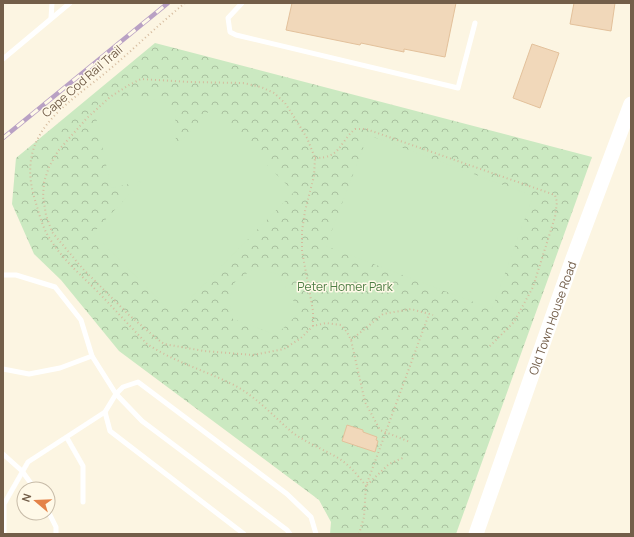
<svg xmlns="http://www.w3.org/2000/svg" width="634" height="537" font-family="Manrope,sans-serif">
<defs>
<pattern id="forest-crowns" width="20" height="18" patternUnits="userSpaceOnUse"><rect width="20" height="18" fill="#cbe9c1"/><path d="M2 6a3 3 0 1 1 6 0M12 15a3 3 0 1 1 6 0" fill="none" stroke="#a9c09f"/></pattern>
</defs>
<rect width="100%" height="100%" fill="#fcf5e2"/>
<!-- forest -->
<path fill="url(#forest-crowns)" d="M155,43L592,157L456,534H330L331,522L319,500L119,351L61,280L34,254L12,204L16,158Z"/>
<!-- pitch -->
<g fill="#cbe9c1">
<path d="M108,96L153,99L175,106L176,146L211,109L294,192L174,315L93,233L142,181L111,188L94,108Z"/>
<path d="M368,135L533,196L492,309L326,246Z"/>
<path d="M254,268L278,274L300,312L276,335L233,319L229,302L235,282Z"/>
</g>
<!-- building -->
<g fill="#f1d8ba" stroke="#e3c19b">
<path d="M292,3H456L445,57L404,49V52L361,43L360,45L286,30Z"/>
<path d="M574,3H615L611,31L570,24Z"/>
<path d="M532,44L559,53L540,108L513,98Z"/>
<path d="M347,425L363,430V432L377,437L376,440L378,441L375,452L342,441Z"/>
</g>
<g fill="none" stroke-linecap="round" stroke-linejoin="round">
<!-- path -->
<g stroke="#d5bb9e" stroke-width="2" stroke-dasharray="1 3" stroke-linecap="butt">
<path d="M185,3C159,24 135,48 110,69C66,106 14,132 35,200C39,213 42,227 50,239C63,260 82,276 99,293C115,310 131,327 147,344C173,361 203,370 232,384C256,396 273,416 293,433C307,443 323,449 338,458C350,465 358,476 366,486"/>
<path d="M315,158C341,158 338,144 355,129H366L555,195L557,202L555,217L533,287L514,322L488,348"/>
<path d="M313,326V311L302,251V231L305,211L314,176L315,158L307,138L296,120L285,103L274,93L261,87L243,83L189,82L141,79L129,85L110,97L87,118L58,151L49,167L44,182L43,197L46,215L52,232L83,269L129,315L156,338L164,344L204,351L253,355L284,349L301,338L313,326L326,323L341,325L347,332L351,340L365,402L380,430L410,442"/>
<path d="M351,340L383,314L411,309L433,315"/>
<path d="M367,485L389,464L405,457"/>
<path d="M359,534L364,517L366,486L429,314"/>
</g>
<!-- service -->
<g stroke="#fff" stroke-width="5">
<path d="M242,3L228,18L230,32L236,35L458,88L475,23"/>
<path d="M51,18L52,3"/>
<path d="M3,59L70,3"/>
<path d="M3,275H16L55,287L81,320L92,356L116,394L142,421L287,530L290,534"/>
<path d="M3,369L29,374L60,368L92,356"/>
<path d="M67,438L83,466V502"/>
<path d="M3,454L22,471L35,489"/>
<path d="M48,511L56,527V534"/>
<path d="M4,534V504L28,462L105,412"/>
<path d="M244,534L110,431L105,412L116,394L123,387L138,382L287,494L311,517L316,534"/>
</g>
<!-- secondary -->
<path stroke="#fff" stroke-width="15" id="s1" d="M476,534L572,261L631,104"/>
<!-- rail casing -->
<g stroke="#b9a1c4" stroke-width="4.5">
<path id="rail" d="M3,138L168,3"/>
</g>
<!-- rail -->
<use href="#rail" stroke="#fff9e8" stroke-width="3" stroke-dasharray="9" stroke-linecap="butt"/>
</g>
<g text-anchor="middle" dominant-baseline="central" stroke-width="3" stroke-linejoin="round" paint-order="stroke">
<!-- street labels -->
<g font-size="12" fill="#735e49" stroke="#fff9e8">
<text transform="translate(82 81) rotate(-41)">Cape Cod Rail Trail</text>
<text stroke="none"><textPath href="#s1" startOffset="229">Old Town House Road</textPath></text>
</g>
<!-- park labels -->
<g font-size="12" fill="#4d7e44" stroke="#fff9e8">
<text x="345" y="286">Peter Homer Park</text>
</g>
</g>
<!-- border -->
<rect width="634" height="537" fill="none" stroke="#735e49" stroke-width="8"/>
<!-- north arrow -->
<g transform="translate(36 501) rotate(289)"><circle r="19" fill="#fff9e8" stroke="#c7bba8"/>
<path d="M0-3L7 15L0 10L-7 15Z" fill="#e48248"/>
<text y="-6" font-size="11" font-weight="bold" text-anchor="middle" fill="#735e49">N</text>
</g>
</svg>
